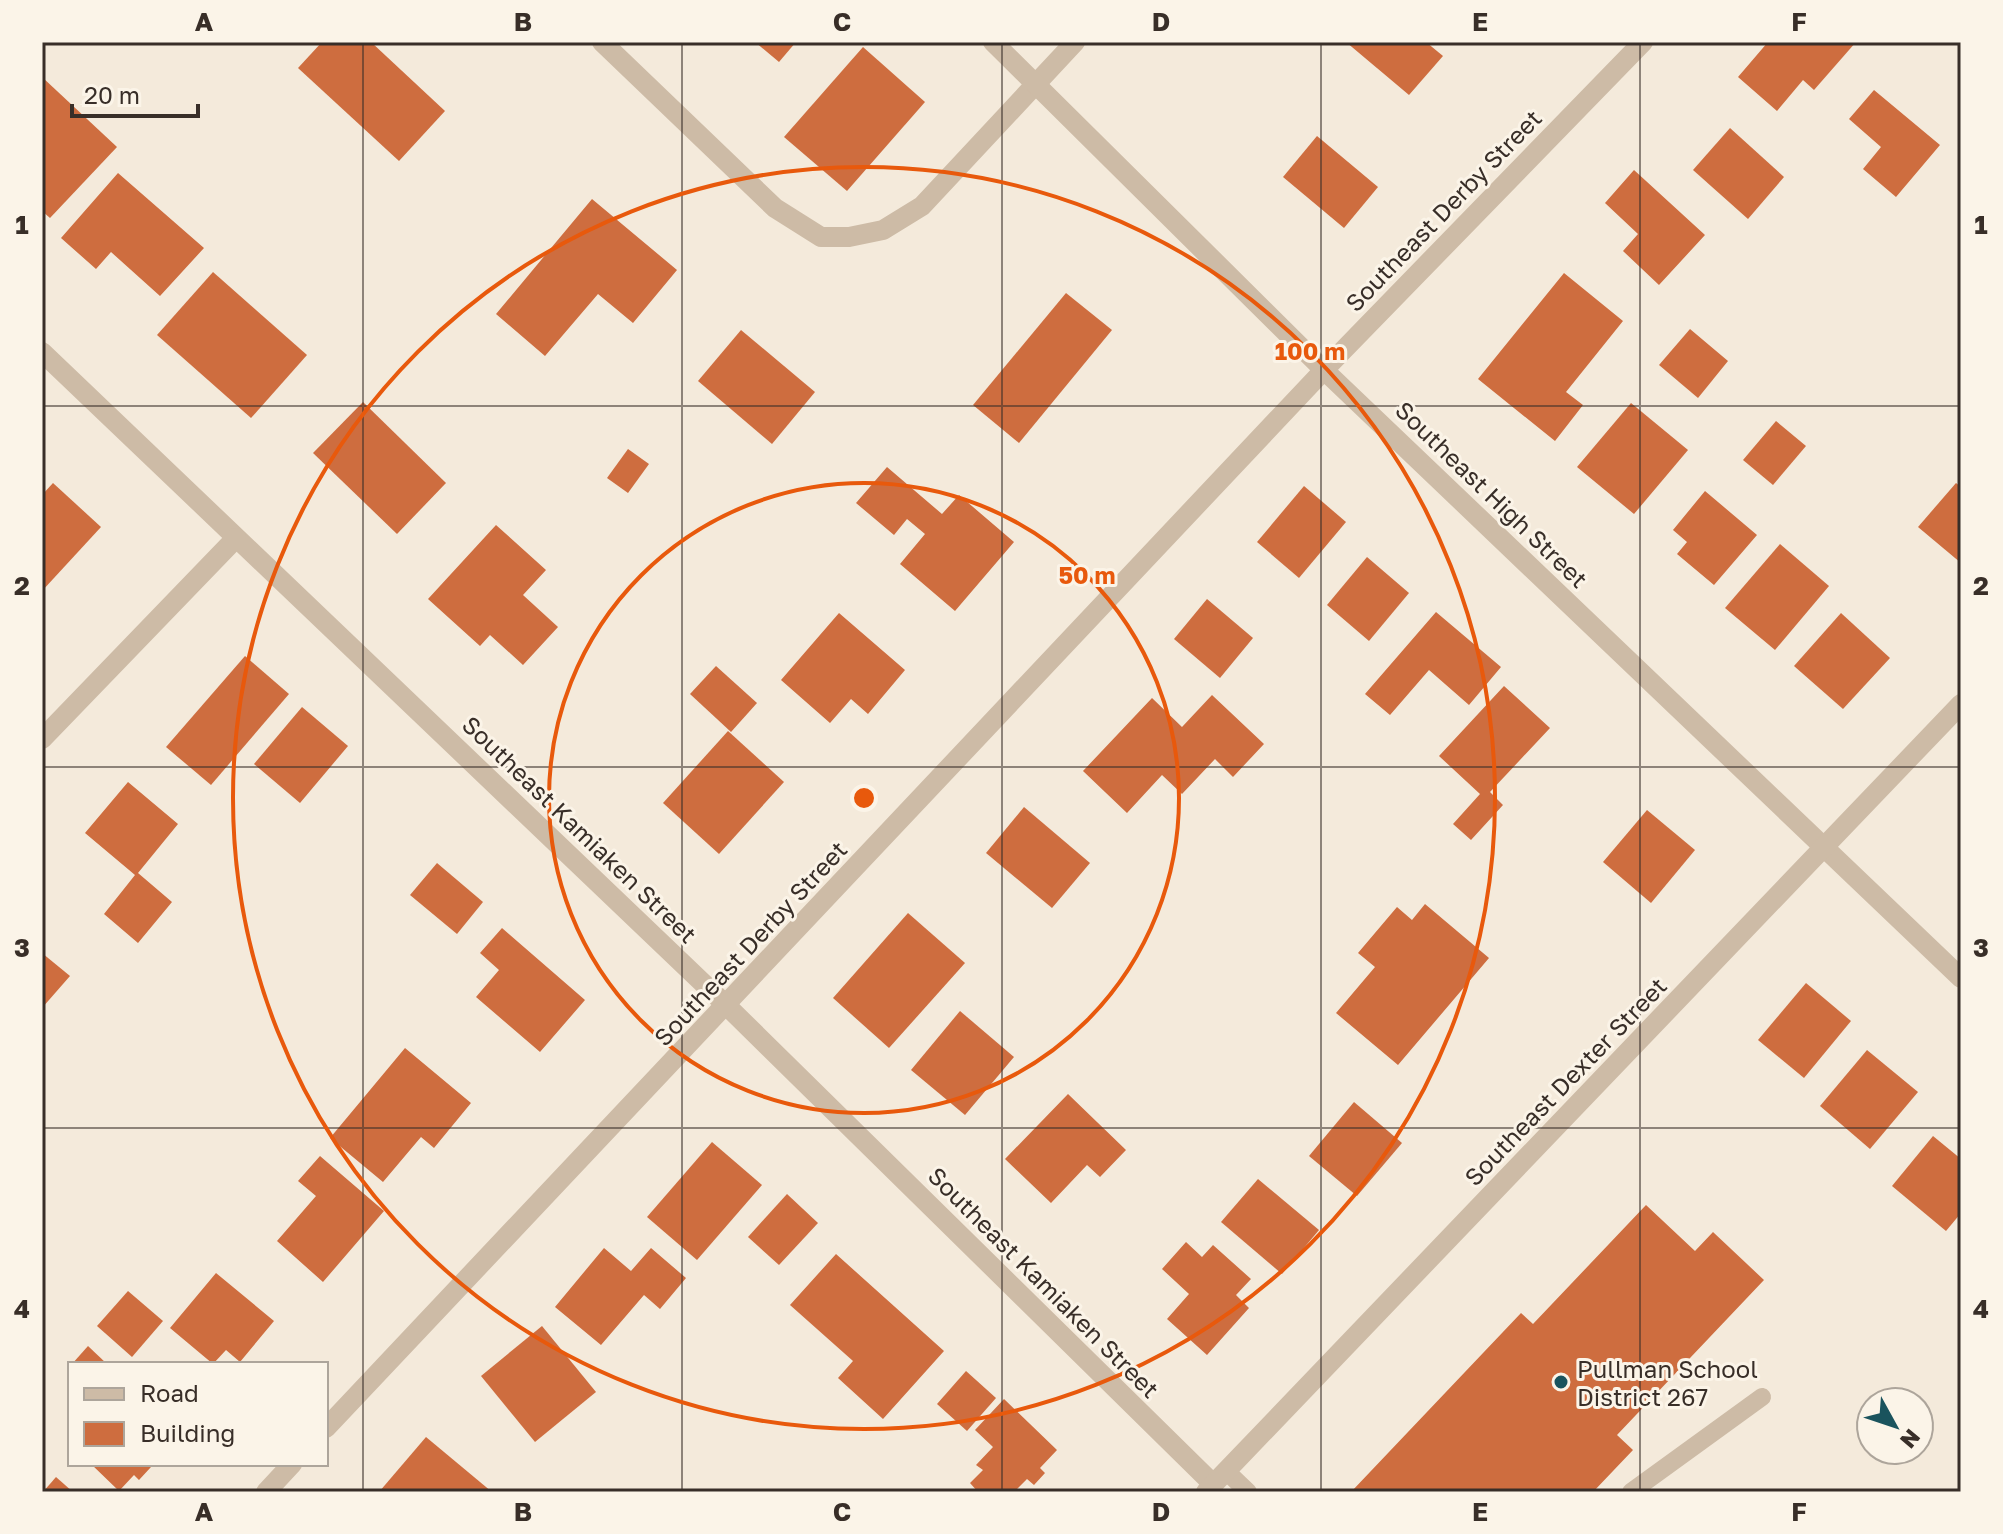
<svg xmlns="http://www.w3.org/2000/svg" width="2003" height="1534" font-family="'Golos Text',sans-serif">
<rect width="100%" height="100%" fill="#f4eadb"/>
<!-- building -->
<g fill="#ce6d3f">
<path d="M322,42H371L445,111L399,161L298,68Z"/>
<path d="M755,42H796L779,62Z"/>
<path d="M1346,42H1426L1443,56L1409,95Z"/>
<path d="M1768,42H1856L1814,90L1803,80L1777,111L1738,77Z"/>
<path d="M863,47L925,102L847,191L784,137Z"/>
<path d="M42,77L117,147L50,218L42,211Z"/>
<path d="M1874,90L1940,145L1896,197L1863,169L1881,147L1849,119Z"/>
<path d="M1730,128L1784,177L1748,219L1693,170Z"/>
<path d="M1317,136L1378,187L1344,228L1283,177Z"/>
<path d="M1634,170L1705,235L1659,285L1623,251L1638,234L1605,203Z"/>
<path d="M118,173L204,248L160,296L111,252L96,269L61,238Z"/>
<path d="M592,199L677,270L633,323L598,294L545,356L496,314Z"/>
<path d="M213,272L307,355L251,418L157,335Z"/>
<path d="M1564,273L1623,321L1566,392L1583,405L1555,441L1478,379Z"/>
<path d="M1066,293L1112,330L1019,443L973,405Z"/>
<path d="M1690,329L1728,361L1698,398L1659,365Z"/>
<path d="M741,330L815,392L772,444L698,381Z"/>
<path d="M363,402L446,483L397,534L313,453Z"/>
<path d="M1631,403L1688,450L1634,514L1577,467Z"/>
<path d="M1776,421L1806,446L1773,485L1743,460Z"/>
<path d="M628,449L649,464L628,493L607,478Z"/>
<path d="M887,467L942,514L959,495L1014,542L955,611L900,564L925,534L907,519L894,535L856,503Z"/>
<path d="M53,483L101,527L42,591V495Z"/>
<path d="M1956,483L1961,487V563L1918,527Z"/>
<path d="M1304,486L1346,522L1299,578L1257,542Z"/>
<path d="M1705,491L1757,535L1714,585L1677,554L1687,542L1673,530Z"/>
<path d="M496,525L546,570L523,595L558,627L523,665L490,635L480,646L428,599Z"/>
<path d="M1780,544L1829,586L1775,650L1725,608Z"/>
<path d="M1367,557L1409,593L1369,641L1327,605Z"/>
<path d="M1207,599L1253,638L1220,678L1174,639Z"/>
<path d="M1436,612L1501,667L1469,705L1429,670L1390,715L1365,694Z"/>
<path d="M839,613L905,670L868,714L851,699L830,723L781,680Z"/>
<path d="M1841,613L1890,658L1843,709L1794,666Z"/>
<path d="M245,656L289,694L211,785L166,747Z"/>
<path d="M716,666L757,703L731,732L690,694Z"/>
<path d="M1504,686L1550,728L1490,792L1503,805L1471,840L1453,824L1480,794L1439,756Z"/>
<path d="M1212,695L1264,744L1233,777L1215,759L1182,794L1162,775L1127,813L1083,771L1152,698L1182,727Z"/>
<path d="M302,707L348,746L300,803L254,764Z"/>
<path d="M728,731L784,782L719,854L663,803Z"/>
<path d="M128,782L178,824L138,873L172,902L138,943L104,914L135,875L85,833Z"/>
<path d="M1024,807L1090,863L1052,908L986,853Z"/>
<path d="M1647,810L1695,850L1651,903L1603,862Z"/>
<path d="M437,863L483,902L457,934L410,895Z"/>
<path d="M1425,904L1489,958L1398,1065L1336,1013L1375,967L1358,953L1397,907L1412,920Z"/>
<path d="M908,913L965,963L889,1048L833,998Z"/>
<path d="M502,928L585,1000L540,1052L476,997L499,970L480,953Z"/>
<path d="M42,953L70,976L42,1008Z"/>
<path d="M1806,983L1851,1021L1804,1078L1758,1040Z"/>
<path d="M960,1011L1014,1057L965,1115L911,1070Z"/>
<path d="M405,1048L471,1103L434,1148L421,1137L383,1182L330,1138Z"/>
<path d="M1867,1050L1918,1092L1870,1149L1820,1106Z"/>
<path d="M1068,1094L1126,1150L1100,1177L1087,1165L1051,1203L1005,1159Z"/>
<path d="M1354,1102L1402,1143L1357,1196L1309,1156Z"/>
<path d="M1933,1136L1961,1159V1213L1946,1231L1892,1186Z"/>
<path d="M712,1142L762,1185L697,1260L647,1217Z"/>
<path d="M320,1156L384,1211L323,1282L277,1241L316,1196L298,1181Z"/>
<path d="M1258,1179L1319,1230L1282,1274L1221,1222Z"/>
<path d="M787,1194L818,1223L779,1265L748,1237Z"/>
<path d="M1646,1205L1695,1251L1713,1232L1764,1280L1617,1435L1633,1450L1593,1492H1351L1521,1313L1533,1324Z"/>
<path d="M1186,1242L1202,1257L1213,1245L1251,1279L1236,1295L1249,1308L1207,1355L1167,1319L1189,1294L1162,1269Z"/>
<path d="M604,1248L631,1271L651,1248L686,1278L660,1309L644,1295L601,1345L555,1307Z"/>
<path d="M836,1254L944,1351L883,1419L838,1378L853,1361L790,1305Z"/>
<path d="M216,1273L274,1321L240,1362L226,1350L213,1364L170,1328Z"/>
<path d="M128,1291L163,1321L132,1357L97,1326Z"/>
<path d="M542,1326L596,1392L535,1442L481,1376Z"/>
<path d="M88,1346L107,1364H72Z"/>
<path d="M966,1371L996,1398L967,1431L937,1404Z"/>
<path d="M1004,1399L1057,1450L1040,1468L1045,1473L1034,1485L1027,1479L1014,1492H978L970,1483L983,1470L976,1465L993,1447L975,1430Z"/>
<path d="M426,1437L492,1492H379Z"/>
<path d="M91,1464H148L151,1467L139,1480L134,1475L119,1491Z"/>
<path d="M56,1477L73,1492H43Z"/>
</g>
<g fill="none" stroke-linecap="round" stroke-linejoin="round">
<!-- service -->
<g stroke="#cdbba6" stroke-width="18">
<path d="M1226,1471L1248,1492"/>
<path d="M1631,1492L1762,1397"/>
</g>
<!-- minor -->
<g stroke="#cdbba6" stroke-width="20">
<path d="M602,42L775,208L821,237H849L883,230L922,206L1075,42"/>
<path d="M993,42L1324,370L1961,978"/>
<path d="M42,352L727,1006L1213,1484"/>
<path d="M42,739L236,538"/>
<path d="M326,1428L1324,370L1643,42"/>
<path d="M266,1492L292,1464"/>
<path d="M1206,1492L1961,704"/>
</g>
</g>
<!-- grid -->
<path fill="none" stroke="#382e28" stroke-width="2" stroke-opacity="0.55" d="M363,42V1492M682,42V1492M1002,42V1492M1321,42V1492M1640,42V1492M42,406H1961M42,767H1961M42,1128H1961"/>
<!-- distance rings -->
<g fill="none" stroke="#e8590c" stroke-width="4">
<circle cx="864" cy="798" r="315"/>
<circle cx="864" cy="798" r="631"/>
</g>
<!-- markers -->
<circle fill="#1a535d" stroke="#fbf4e8" stroke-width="3" cx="1561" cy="1382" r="8"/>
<g text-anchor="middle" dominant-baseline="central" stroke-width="6" stroke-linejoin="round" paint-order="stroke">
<!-- street labels -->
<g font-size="24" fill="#382e28" stroke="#fbf4e8">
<text transform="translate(1443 210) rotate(-46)">Southeast Derby Street</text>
<text transform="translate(1492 494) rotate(44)">Southeast High Street</text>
<text transform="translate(580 829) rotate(44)">Southeast Kamiaken Street</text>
<text transform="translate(750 943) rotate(-47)">Southeast Derby Street</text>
<text transform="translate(1565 1081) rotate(-46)">Southeast Dexter Street</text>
<text transform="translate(1044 1282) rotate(45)">Southeast Kamiaken Street</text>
</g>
<!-- poi labels -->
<g font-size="24" fill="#382e28" stroke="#fbf4e8" text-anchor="start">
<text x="1577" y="1368">Pullman School<tspan x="1577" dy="28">District 267</tspan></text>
</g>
</g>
<circle cx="864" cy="798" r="12" fill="#e8590c" stroke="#fbf4e8" stroke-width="4"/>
<g font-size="24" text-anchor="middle" font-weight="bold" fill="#e8590c" stroke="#fbf4e8" stroke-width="6" stroke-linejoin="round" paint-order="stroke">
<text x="1310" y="360">100 m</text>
<text x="1087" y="584">50 m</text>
</g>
<!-- border -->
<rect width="2003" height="1534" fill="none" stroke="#fbf4e8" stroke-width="88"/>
<!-- legend -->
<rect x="68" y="1362" width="260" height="104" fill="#fbf4e8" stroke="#ada59b" stroke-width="2"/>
<rect x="84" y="1388" width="40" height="12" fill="#cdbba6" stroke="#ada59b" stroke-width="2"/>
<text x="140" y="1402" font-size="24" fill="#382e28">Road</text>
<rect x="84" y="1422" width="40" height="24" fill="#ce6d3f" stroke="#ada59b" stroke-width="2"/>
<text x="140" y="1442" font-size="24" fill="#382e28">Building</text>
<!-- north arrow -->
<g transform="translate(1895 1426) rotate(130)"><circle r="38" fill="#fbf4e8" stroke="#ada59b" stroke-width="2"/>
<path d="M0-6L14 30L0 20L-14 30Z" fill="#1a535d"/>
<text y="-12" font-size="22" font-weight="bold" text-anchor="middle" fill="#382e28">N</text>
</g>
<!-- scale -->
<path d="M72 104v12h126v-12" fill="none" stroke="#382e28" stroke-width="4"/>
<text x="84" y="104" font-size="24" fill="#382e28" stroke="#fbf4e8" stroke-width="6" paint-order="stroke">20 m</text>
<rect x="44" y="44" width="1915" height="1446" fill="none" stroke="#382e28" stroke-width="3"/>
<g font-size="26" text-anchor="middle" font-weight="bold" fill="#382e28">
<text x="204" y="31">A</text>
<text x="523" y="31">B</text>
<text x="842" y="31">C</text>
<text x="1161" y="31">D</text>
<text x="1480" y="31">E</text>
<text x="1799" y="31">F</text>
<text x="22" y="234">1</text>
<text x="1981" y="234">1</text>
<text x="22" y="595">2</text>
<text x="1981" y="595">2</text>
<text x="22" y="957">3</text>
<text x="1981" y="957">3</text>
<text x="22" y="1318">4</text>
<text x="1981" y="1318">4</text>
<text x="204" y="1521">A</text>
<text x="523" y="1521">B</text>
<text x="842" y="1521">C</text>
<text x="1161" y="1521">D</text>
<text x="1480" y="1521">E</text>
<text x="1799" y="1521">F</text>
</g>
</svg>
